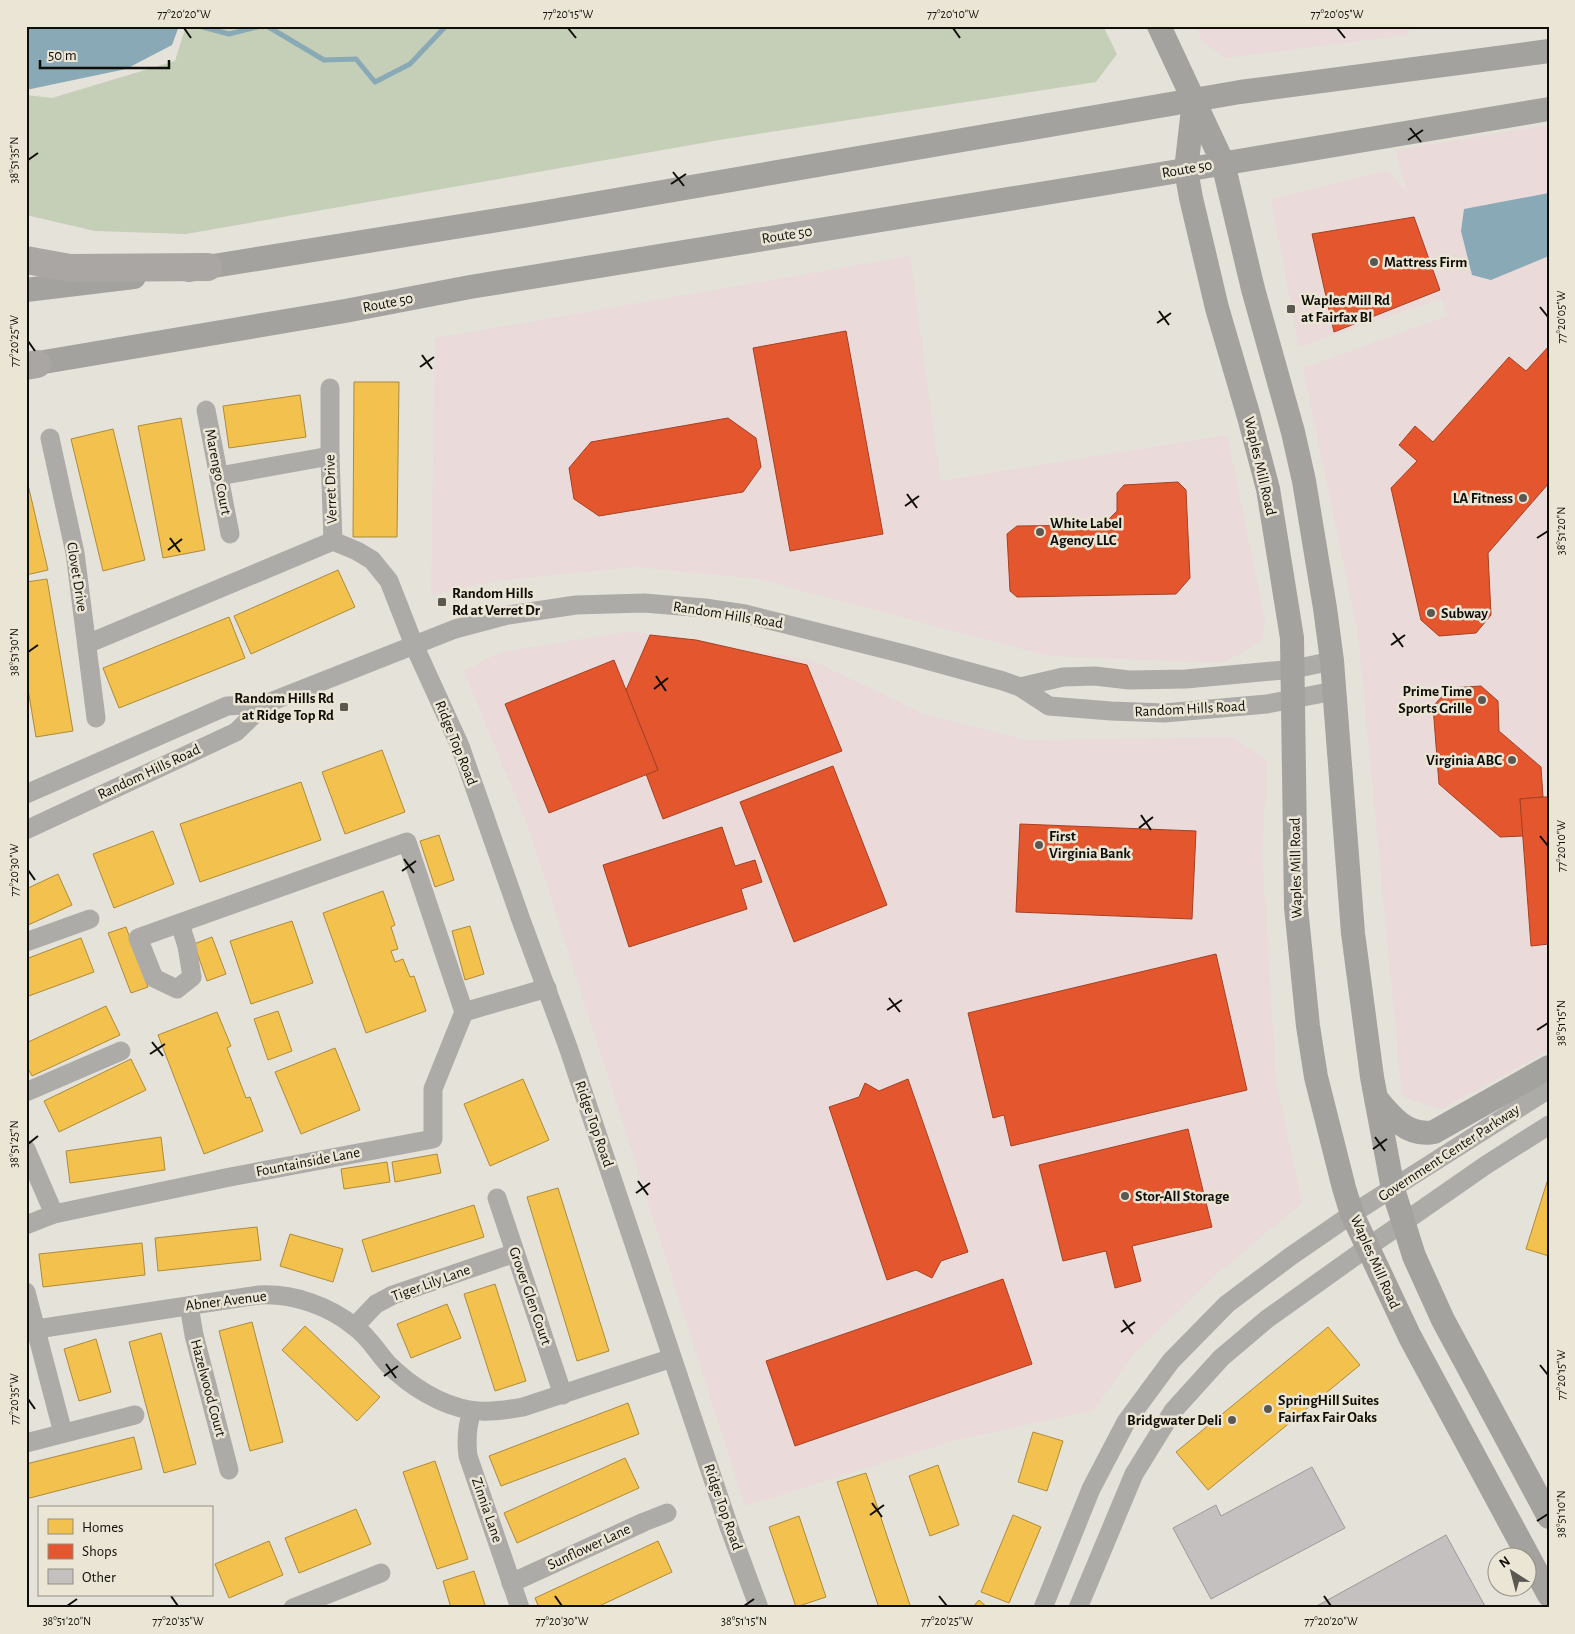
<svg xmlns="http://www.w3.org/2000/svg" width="1575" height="1634" font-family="'Alegreya Sans',sans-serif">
<rect width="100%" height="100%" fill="#e5e2da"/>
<!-- commercial -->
<g fill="#eadad9">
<path d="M1195,26H1412L1407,35L1226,58L1203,42Z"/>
<path d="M1549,125V1050L1440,1110L1402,1096L1358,633L1303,368L1447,316L1442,299L1437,300L1299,347L1271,199L1388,170L1408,193L1395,150Z"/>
<path d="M910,256L940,481L1227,435L1265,621L1262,641L1223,663L1048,656L757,579L635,567L494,581L431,595L435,338Z"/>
<path d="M632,631L811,660L924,714L1025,740L1231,737L1267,760L1262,854L1276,1082L1302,1203L1217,1274L1134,1353L1094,1410L953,1441L745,1506L530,832L464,671L501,652Z"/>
</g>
<!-- green -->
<path fill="#c5ceb7" d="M186,26H1103L1117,54L1096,82L725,139L186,234L95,231L26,215V95L52,98L175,61Z"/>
<!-- water -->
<g fill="#89a9b6">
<path d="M26,26H179L172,45L126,69L26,90Z"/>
<path d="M1549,193V256L1491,280L1472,275L1461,231L1464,209Z"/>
</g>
<!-- homes -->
<g fill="#f2c14e" stroke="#ae8b39">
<path d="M354,382H399L397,537H353Z"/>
<path d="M300,395L306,437L229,448L223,406Z"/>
<path d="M181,418L205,550L163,558L138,426Z"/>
<path d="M113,429L145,560L103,571L71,439Z"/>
<path d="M26,476L48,570L26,575Z"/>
<path d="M338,570L355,607L251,654L234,616Z"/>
<path d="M47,579L73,731L36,737L26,677V582Z"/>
<path d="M229,617L245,658L119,708L103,668Z"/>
<path d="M382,750L405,812L345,834L322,772Z"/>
<path d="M301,782L321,840L200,882L180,824Z"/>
<path d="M153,831L174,884L114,908L93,854Z"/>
<path d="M439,835L454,880L435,887L420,841Z"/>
<path d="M58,874L72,905L26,926V889Z"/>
<path d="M383,891L395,925L391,927L398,949L391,951L395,962L403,959L410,977L414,976L426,1011L366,1033L323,913Z"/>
<path d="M292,921L313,983L251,1004L230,941Z"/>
<path d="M470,926L484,974L465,980L452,931Z"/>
<path d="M126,927L148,987L131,993L108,933Z"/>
<path d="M212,937L226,974L207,981L194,944Z"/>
<path d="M81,938L94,972L26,997V959Z"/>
<path d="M106,1006L120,1035L32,1076L26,1065V1043Z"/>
<path d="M278,1011L292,1051L268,1060L254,1019Z"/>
<path d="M217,1012L231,1046L227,1048L246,1098L250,1097L263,1131L204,1154L158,1035Z"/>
<path d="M335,1048L360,1110L301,1134L275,1072Z"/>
<path d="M131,1059L146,1090L59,1132L44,1101Z"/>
<path d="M523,1079L549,1140L490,1166L464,1104Z"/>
<path d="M161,1137L165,1170L70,1183L66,1151Z"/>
<path d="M437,1154L441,1173L395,1182L392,1162Z"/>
<path d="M387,1162L390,1182L344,1189L341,1169Z"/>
<path d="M1547,1182L1549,1183V1256L1526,1249Z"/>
<path d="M558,1188L609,1351L577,1361L527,1197Z"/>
<path d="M474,1205L484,1237L372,1272L362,1240Z"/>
<path d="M257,1227L261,1260L158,1271L155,1238Z"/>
<path d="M290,1234L343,1249L333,1282L280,1266Z"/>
<path d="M142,1243L145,1275L43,1287L39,1254Z"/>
<path d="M495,1284L526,1381L495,1391L464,1294Z"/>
<path d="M447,1304L461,1338L411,1358L397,1324Z"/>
<path d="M252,1322L283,1442L250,1451L219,1331Z"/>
<path d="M305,1326L380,1397L357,1421L282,1350Z"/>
<path d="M1328,1327L1360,1365L1208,1490L1176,1452Z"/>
<path d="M161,1333L196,1464L164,1473L129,1342Z"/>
<path d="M96,1339L111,1392L79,1401L64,1349Z"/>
<path d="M628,1403L639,1434L501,1486L489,1456Z"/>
<path d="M1033,1432L1063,1441L1047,1491L1018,1482Z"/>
<path d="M134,1437L142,1469L26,1499V1464Z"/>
<path d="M625,1458L639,1488L517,1543L504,1513Z"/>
<path d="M435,1461L468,1559L437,1569L403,1472Z"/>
<path d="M938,1465L959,1525L930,1536L909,1476Z"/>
<path d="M866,1473L911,1608H879L837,1482Z"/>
<path d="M356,1509L371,1544L299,1573L285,1538Z"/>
<path d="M1013,1515L1041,1527L1009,1603L981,1592Z"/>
<path d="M799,1516L826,1597L796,1607L769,1527Z"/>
<path d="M269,1541L283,1575L229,1598L215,1564Z"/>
<path d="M658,1541L672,1572L595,1608H539L535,1598Z"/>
<path d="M474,1571L486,1608H451L443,1581Z"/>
<path d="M979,1600L988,1608H972Z"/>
</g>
<!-- shops -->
<g fill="#e4572e" stroke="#a44123">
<path d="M1414,217L1440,290L1334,332L1312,234Z"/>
<path d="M846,331L883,534L790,551L753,348Z"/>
<path d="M1549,346V483L1488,553L1491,615L1476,633L1439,636L1421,620L1391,488L1417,461L1399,445L1415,426L1433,442L1509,357L1526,371Z"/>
<path d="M728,418L756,438L761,467L743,492L599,516L574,499L569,468L591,442Z"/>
<path d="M1178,482L1186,490L1190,578L1176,594L1017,597L1010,591L1007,534L1017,526L1103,525L1117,511V493L1124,485Z"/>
<path d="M650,635L696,640L807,665L842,751L663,819L646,774L658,770L626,690Z"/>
<path d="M614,660L658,770L549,813L505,704Z"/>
<path d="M1481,686L1498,701L1499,731L1541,767L1543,797L1520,799L1523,836L1500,837L1439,784L1433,706L1450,688Z"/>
<path d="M833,766L887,905L794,942L740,802Z"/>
<path d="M1543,797H1549V944L1531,946L1520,799Z"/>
<path d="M1020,824L1196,831L1192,919L1016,912Z"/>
<path d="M722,827L735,866L755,860L762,882L741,889L747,909L629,947L603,865Z"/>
<path d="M1216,954L1247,1090L1011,1146L1004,1115L993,1118L968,1013Z"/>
<path d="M908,1079L968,1252L941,1261L932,1278L916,1270L887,1280L829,1107L859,1097L865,1083L879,1091Z"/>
<path d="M1188,1129L1212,1227L1132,1246L1141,1281L1115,1288L1106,1251L1063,1261L1039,1165Z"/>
<path d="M1003,1279L1032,1364L795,1446L766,1361Z"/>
</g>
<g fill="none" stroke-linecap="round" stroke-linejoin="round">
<!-- stream -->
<g stroke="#89a9b6" stroke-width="5">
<path d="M199,26L229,34L261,26"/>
<path d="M267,26L324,60L356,59L375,82L410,64L446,26"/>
</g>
</g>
<!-- building -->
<g fill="#c4c0bf" stroke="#9f9a99">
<path d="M1312,1467L1345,1528L1211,1599L1173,1528L1216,1505L1221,1516Z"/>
<path d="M1446,1535L1486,1608H1313Z"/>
</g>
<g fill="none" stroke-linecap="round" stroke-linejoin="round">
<!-- minor -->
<g stroke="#acaba8" stroke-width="19">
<path d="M330,388V456L333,541"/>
<path d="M206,410L230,534"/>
<path d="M50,438L75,553L96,718"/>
<path d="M219,476L330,456"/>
<path d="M333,541L357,551L372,560L389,581L414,645L460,746L521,920L568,1047L729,1527L759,1608"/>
<path d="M87,644L333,541"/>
<path d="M1020,687L1063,677L1095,676L1129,680L1186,679L1294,669L1332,661"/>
<path d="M26,794L227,706L265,704L455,629L508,615L576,605L644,603L705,608L745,614L908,655L1003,681L1020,687L1049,706L1111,711L1164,713L1267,704L1334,691"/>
<path d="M26,830L236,732L265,704"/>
<path d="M26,942L90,919"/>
<path d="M464,1012L547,988"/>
<path d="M26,1092L121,1051"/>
<path d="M26,1149L54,1214"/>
<path d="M497,1198L563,1395"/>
<path d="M26,1225L54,1214L230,1177L433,1139V1089L464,1012L407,842L138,938L154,978L177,989L192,977L187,946L180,924"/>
<path d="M26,1292L63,1433"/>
<path d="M189,1306L194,1335L229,1470"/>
<path d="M355,1326L376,1304L393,1295L515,1253"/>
<path d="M37,1329L259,1295C293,1293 329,1306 355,1327C369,1337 377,1352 388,1364C410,1386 440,1405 470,1410C487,1413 507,1410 523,1407L672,1358"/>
<path d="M472,1411C467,1426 466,1440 468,1456L520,1608"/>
<path d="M26,1443L135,1415"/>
<path d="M511,1583L644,1522L667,1513"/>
<path d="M293,1608L381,1573"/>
<path d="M1043,1608L1091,1489L1126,1422L1171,1361L1227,1304L1291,1256L1352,1214L1549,1089"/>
<path d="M1078,1608L1134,1474L1173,1411L1221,1358L1267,1319L1368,1247L1486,1165L1549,1125"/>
</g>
<!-- major -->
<g stroke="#a4a29e" stroke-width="24">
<path d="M1159,26L1223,163L1253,289L1293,432L1304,481L1325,608L1332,661L1353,933L1372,1077L1393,1189L1414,1256L1443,1320L1549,1517"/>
<path d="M1194,100L1186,170L1191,198L1217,308L1249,417L1268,489L1292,638L1296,907L1308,1026L1316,1077L1344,1188L1352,1214L1410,1337L1549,1595"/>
<path d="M189,270L529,215L1240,92L1549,51"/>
<path d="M26,290L134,277"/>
<path d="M26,365L345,311L470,287L1107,183L1549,109"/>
<path d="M1376,1098C1391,1117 1408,1137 1434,1132L1549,1067"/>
</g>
<!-- highway -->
<g stroke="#aaa6a3" stroke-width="28">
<path d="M26,260L70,268L208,267"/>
<path d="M26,366L37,364"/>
</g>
</g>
<!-- ticks -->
<path fill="none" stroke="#100e08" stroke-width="2" d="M184,28L191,38M568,28L576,38M953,28L960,38M1337,28L1345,38M1410,128L1421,142M1408,140L1423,130M28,160L38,153M673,172L684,186M671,184L686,174M1540,307L1548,317M1159,311L1169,325M1157,323L1171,313M28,341L35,351M422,355L432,369M420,367L434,357M907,494L917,508M905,506L919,496M170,538L180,552M1537,538L1548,531M168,550L182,539M1393,633L1403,647M1391,645L1405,635M28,652L38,645M656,676L666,691M654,689L668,678M1141,815L1151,830M1139,828L1153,817M1540,836L1548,846M404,859L414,873M28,870L35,880M402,871L416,861M889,998L900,1012M887,1010L902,1000M1537,1030L1548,1023M152,1042L163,1056M150,1054L165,1044M1375,1137L1385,1151M28,1144L38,1136M1373,1149L1387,1139M638,1181L648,1195M636,1193L650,1183M1123,1320L1133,1334M1121,1332L1135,1322M386,1364L396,1378M1540,1365L1548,1375M384,1376L398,1366M28,1399L35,1409M872,1503L882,1517M870,1515L884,1505M1537,1521L1548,1514M171,1596L178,1606M555,1596L562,1606M939,1596L947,1606M1324,1596L1331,1606M67,1606L77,1599M744,1606L754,1599"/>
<!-- markers -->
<g fill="#5b5852" stroke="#eae5d5" stroke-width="2">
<circle cx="1374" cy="262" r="5"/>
<rect x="1286" y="304" width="10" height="10" rx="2.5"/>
<circle cx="1523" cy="498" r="5"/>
<circle cx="1040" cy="532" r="5"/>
<rect x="437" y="597" width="10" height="10" rx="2.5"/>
<circle cx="1431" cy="613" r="5"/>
<circle cx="1482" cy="700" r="5"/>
<rect x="339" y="702" width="10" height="10" rx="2.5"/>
<circle cx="1512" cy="760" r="5"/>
<circle cx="1039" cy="845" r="5"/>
<circle cx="1125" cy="1196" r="5"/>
<circle cx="1268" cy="1409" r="5"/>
<circle cx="1232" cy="1420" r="5"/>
</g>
<g text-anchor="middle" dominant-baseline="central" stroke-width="5" stroke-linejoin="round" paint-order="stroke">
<!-- street labels -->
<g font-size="15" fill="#100e08" stroke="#eae5d5">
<text transform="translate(1187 169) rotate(-10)">Route 50</text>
<text transform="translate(787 235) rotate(-9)">Route 50</text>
<text transform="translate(388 303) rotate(-11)">Route 50</text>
<text transform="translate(1260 466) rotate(77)">Waples Mill Road</text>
<text transform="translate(218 472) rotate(79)">Marengo Court</text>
<text transform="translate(331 489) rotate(-92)">Verret Drive</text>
<text transform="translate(77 577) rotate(81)">Clovet Drive</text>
<text transform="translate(728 615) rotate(9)">Random Hills Road</text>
<text transform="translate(1190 709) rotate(-3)">Random Hills Road</text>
<text transform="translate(456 743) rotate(68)">Ridge Top Road</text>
<text transform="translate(149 772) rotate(-25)">Random Hills Road</text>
<text transform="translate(1296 868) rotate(-91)">Waples Mill Road</text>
<text transform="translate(594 1124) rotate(71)">Ridge Top Road</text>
<text transform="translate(1449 1153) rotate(-33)">Government Center Parkway</text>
<text transform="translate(308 1162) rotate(-11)">Fountainside Lane</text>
<text transform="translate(1375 1262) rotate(66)">Waples Mill Road</text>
<text transform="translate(431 1283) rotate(-20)">Tiger Lily Lane</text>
<text transform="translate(530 1296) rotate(71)">Grover Glen Court</text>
<text transform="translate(226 1301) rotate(-7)">Abner Avenue</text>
<text transform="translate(208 1388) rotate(75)">Hazelwood Court</text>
<text transform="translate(723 1507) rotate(71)">Ridge Top Road</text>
<text transform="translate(487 1510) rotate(71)">Zinnia Lane</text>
<text transform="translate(589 1547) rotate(-25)">Sunflower Lane</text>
</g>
<!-- poi labels -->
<g font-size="15" font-weight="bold" fill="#100e08" stroke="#eae5d5" text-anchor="start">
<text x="1384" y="262">Mattress Firm</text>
<text x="1301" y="300">Waples Mill Rd<tspan x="1301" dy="17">at Fairfax Bl</tspan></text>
<text x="1513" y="498" text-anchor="end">LA Fitness</text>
<text x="1050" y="523">White Label<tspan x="1050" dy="17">Agency LLC</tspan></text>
<text x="452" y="593">Random Hills<tspan x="452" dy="17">Rd at Verret Dr</tspan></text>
<text x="1441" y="613">Subway</text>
<text x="1472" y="691" text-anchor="end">Prime Time<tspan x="1472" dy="17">Sports Grille</tspan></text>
<text x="334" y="698" text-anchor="end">Random Hills Rd<tspan x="334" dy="17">at Ridge Top Rd</tspan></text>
<text x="1502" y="760" text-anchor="end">Virginia ABC</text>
<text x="1049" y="836">First<tspan x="1049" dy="17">Virginia Bank</tspan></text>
<text x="1135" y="1196">Stor-All Storage</text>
<text x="1278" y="1400">SpringHill Suites<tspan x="1278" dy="17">Fairfax Fair Oaks</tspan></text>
<text x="1222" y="1420" text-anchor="end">Bridgwater Deli</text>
</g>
</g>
<!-- border -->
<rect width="1575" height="1634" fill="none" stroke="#eae5d5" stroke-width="55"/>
<!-- legend -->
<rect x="38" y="1506" width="175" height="90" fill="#eae5d5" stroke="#938f83"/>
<rect x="48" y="1519" width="25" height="15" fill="#f2c14e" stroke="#938f83"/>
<text x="82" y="1532" font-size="15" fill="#100e08">Homes</text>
<rect x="48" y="1544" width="25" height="15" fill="#e4572e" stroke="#938f83"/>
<text x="82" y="1556" font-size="15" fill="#100e08">Shops</text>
<rect x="48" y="1569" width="25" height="15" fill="#c4c0bf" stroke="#938f83"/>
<text x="82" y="1582" font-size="15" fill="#100e08">Other</text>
<!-- north arrow -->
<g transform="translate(1512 1572) rotate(324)"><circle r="24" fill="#eae5d5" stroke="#938f83"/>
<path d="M0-4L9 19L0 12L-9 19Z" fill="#5b5852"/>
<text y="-8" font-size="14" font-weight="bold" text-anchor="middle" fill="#100e08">N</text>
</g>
<!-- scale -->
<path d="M40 60v8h129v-8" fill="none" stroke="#100e08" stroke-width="2.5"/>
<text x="48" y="60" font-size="15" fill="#100e08" stroke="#eae5d5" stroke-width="4" paint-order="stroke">50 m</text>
<rect x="28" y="28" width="1520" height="1578" fill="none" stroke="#100e08" stroke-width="2"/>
<g font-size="12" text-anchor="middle" fill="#100e08">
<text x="184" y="18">77°20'20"W</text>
<text x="568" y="18">77°20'15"W</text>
<text x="953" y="18">77°20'10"W</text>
<text x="1337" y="18">77°20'05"W</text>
<text transform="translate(14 160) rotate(-90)" y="4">38°51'35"N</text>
<text transform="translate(1561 317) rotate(-90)" y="4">77°20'05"W</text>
<text transform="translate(14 341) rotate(-90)" y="4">77°20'25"W</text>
<text transform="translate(1561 531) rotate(-90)" y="4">38°51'20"N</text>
<text transform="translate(14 652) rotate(-90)" y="4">38°51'30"N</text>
<text transform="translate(1561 846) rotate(-90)" y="4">77°20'10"W</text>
<text transform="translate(14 870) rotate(-90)" y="4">77°20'30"W</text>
<text transform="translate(1561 1023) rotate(-90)" y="4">38°51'15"N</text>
<text transform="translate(14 1144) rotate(-90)" y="4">38°51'25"N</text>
<text transform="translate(1561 1375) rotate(-90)" y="4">77°20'15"W</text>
<text transform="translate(14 1399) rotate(-90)" y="4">77°20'35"W</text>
<text transform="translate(1561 1514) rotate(-90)" y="4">38°51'10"N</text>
<text x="67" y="1625">38°51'20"N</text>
<text x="178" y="1625">77°20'35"W</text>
<text x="562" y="1625">77°20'30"W</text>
<text x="744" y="1625">38°51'15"N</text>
<text x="947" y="1625">77°20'25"W</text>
<text x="1331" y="1625">77°20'20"W</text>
</g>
</svg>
